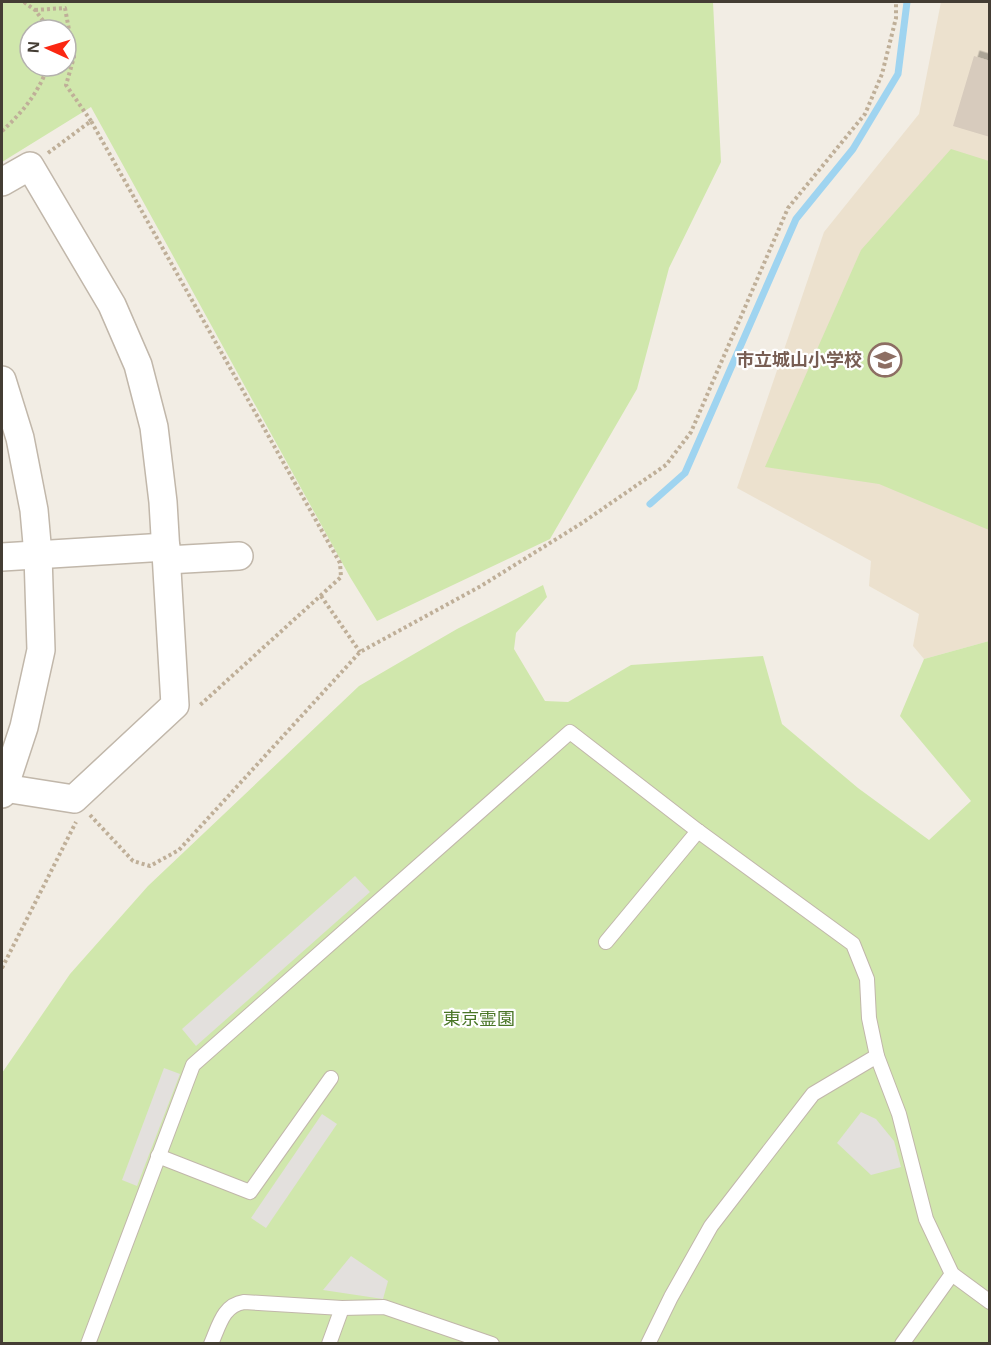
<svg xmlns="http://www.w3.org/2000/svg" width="991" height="1345" font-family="Helvetica,'Noto Sans JP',sans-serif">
<defs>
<filter id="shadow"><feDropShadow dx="5.5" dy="-5.5" stdDeviation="0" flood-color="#0004"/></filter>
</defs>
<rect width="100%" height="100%" fill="#f2ede4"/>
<!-- education -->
<path fill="#ece1ce" d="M941,2H989V641L924,659L913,646L919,614L869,586L871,561L737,488L824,232L919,114Z"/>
<!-- green -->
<g fill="#d0e7ac" fill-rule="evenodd">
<path d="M2,2H713L721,162L669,268L637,389L550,539L377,621L350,577L91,107L2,162ZM30,30H66V66H30Z"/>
<path d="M951,149L989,161V530L879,484L765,467L861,250Z"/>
<path d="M543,585L547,597L516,633L514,649L545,701L568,702L631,665L763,656L782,724L858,788L929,840L971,801L900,716L924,659L989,641V1343L2,1344V1073L70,974L148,886L359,686L457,629Z"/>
</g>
<!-- parking -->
<g fill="#e3e0dd">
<path d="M355,876L370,892L196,1046L182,1029Z"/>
<path d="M164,1068L180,1074L137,1186L122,1180Z"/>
<path d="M861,1112L876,1119L894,1141L901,1167L871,1175L837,1143Z"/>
<path d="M322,1114L337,1124L266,1228L251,1218Z"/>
<path d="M351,1256L388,1281L383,1299L323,1290Z"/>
</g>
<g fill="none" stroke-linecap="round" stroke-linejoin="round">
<!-- stream -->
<path stroke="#9fd4f0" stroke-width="7" d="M650,504L685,473L796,219L853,149L898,74L907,2"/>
</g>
<!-- building -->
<path fill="#d7cbbd" filter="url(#shadow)" d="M974,56L990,61V137L953,126Z"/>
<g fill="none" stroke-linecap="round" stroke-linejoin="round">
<!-- lane casing -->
<g stroke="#c1b7aa" stroke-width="16">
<g id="lane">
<path d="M606,942L698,831"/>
<path d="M158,1156L250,1192L331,1078"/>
<path d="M88,1344L193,1065L570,732L698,831L853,944L867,979L869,1018L877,1056L899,1114L926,1219L952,1274L990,1302"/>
<path d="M211,1344C219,1326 223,1305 244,1302L342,1308L384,1307L492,1344"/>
<path d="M329,1344L342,1308"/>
<path d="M648,1344L671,1297L711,1226L813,1094L877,1056"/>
<path d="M902,1344L952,1274"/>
</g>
</g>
<!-- street casing -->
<g stroke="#c1b7aa" stroke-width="30">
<g id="street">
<path d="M2,182L30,166L112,305L138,365L154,427L163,502L175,705L74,799L4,788"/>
<path d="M2,380L20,438L34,510L38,555L41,650L24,727L2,794"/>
<path d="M2,557L166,547"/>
<path d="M167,560L239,556"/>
</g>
</g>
<!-- path -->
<g stroke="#bfaf98" stroke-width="4" stroke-dasharray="3 3" stroke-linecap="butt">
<path d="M24,2L35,10L50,30"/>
<path d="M35,10L65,8L74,57L66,85L91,121"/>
<path d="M2,131C22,113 39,92 48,66"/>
<path d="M48,153L91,121L340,563L341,577L199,706"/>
<path d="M321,596L360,652"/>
<path d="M90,815L133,861L150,866L179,850L360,652L481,586L582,523L666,465L691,432L788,208L865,114L882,74L896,18V2"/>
<path d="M2,968L76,822"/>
</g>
<!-- lane -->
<use href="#lane" stroke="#fff" stroke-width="14"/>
<!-- street -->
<use href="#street" stroke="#fff" stroke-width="27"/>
</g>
<!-- icons -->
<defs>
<g id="school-ring" transform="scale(1.725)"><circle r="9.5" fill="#fff" stroke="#8d6e63" stroke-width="1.5"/><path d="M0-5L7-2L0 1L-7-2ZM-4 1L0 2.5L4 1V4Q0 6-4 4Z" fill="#8d6e63"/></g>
</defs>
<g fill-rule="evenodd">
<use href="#school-ring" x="885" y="360"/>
</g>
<g text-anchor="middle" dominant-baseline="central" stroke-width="4.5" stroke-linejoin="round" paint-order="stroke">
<!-- education labels -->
<g font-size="18" font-weight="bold" fill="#785e54" stroke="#fff" text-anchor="end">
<text x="862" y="360">市立城山小学校</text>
</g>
<!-- park labels -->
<g font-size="18" fill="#4a7627" stroke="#fff">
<text x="479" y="1019">東京霊園</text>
</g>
</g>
<!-- border -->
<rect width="991" height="1345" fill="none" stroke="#443d34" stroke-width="6"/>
<!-- north arrow -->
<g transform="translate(48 48) rotate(274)"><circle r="28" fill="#ffffff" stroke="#b4b1ae" stroke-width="1.5"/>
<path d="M0-4.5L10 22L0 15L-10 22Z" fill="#fb2712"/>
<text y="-9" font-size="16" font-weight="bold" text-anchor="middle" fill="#443d34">N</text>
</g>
</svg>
